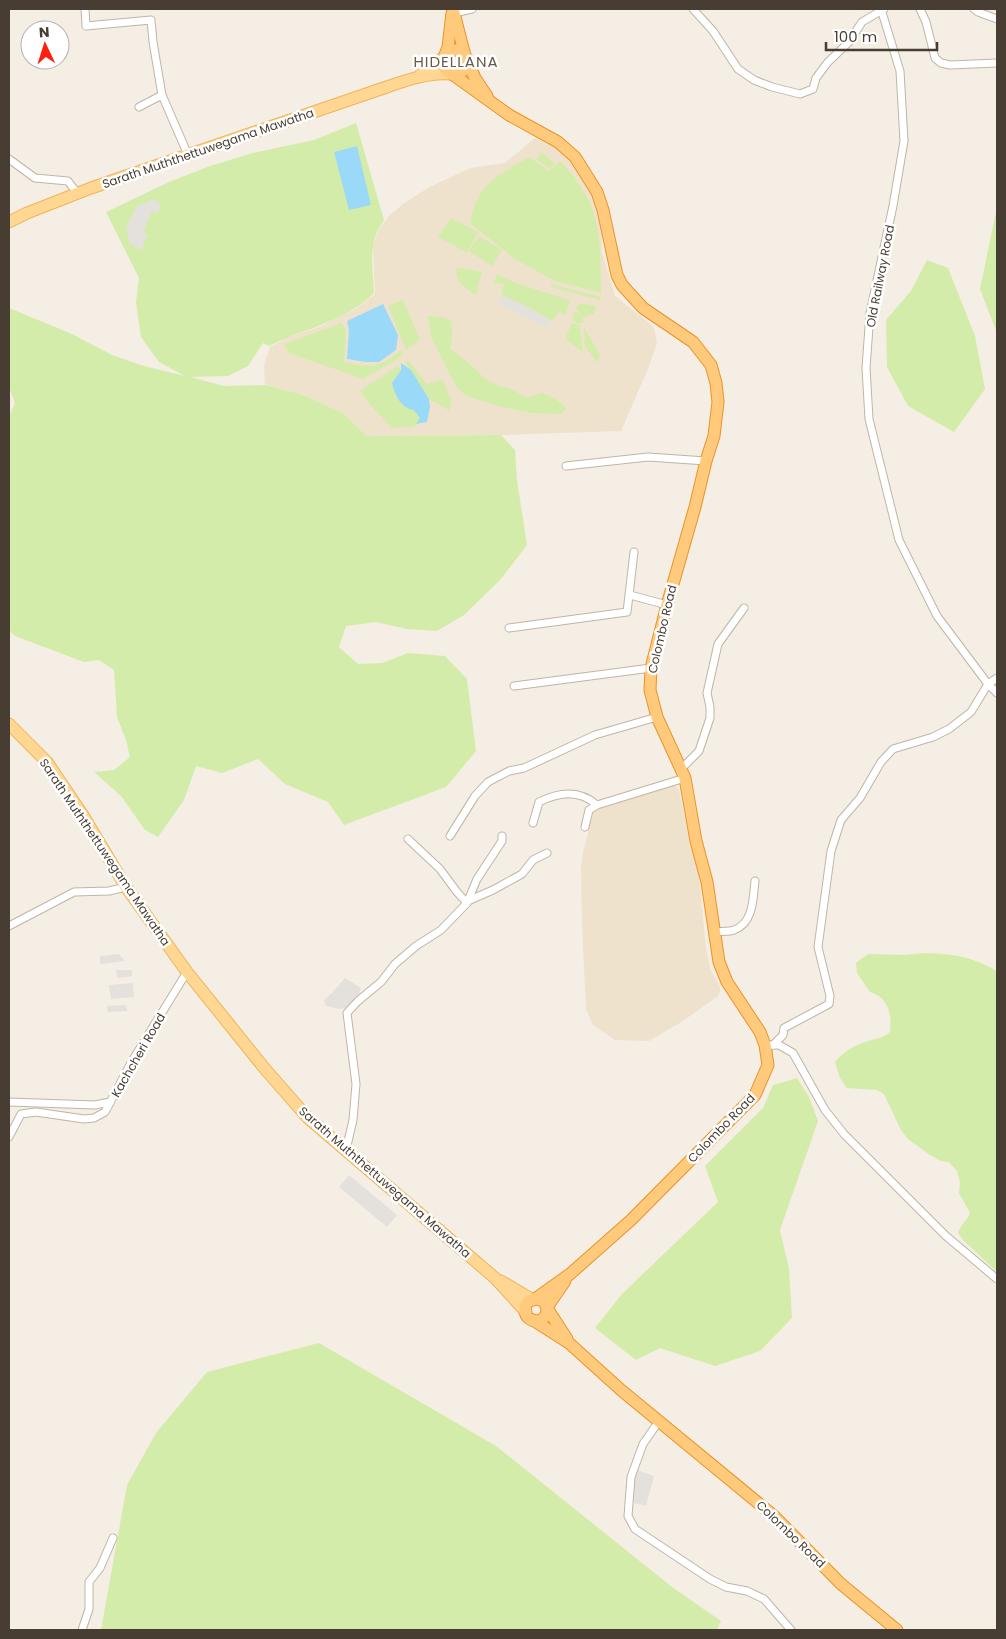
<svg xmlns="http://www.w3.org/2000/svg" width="1006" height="1639" font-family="Poppins,sans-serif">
<rect width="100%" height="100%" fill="#f4eee4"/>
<!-- education -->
<g fill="#efe2cd">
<path d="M535,138L565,152L594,193L602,218V252L615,296L654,327L657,343L648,369L621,431L501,435L367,436L343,413L301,394L265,385L264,365L270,347L287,338L319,327L355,309L375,294L373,246L379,229L389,216L403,204L428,188L470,168L505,163Z"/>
<path d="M673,785L676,786L679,791L691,844L698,866L706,948L710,969L720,987V992L718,996L683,1021L649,1041L615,1040L593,1025L586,1009L582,925L581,867L583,852L593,813L598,809Z"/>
</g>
<!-- green -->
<g fill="#d4eca9">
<path d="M356,123L384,220C367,244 373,266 374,293C368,298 362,304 355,308C329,325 297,332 269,346L263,343L248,366L228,376L190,377L224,386L265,385L301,394L343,413L367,436L501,435L515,450L517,480L527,545L500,580L464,615L437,631L407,629L376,622L346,626L339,647L358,664L382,663L408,653L445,656L467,679L476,751L446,787L344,825L328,802L285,784L258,759L222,773L196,766L184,800L158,837L145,830L121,796L94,772L114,770L130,757L126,740L117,717L114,670L99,660L84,662L15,636L9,630V417L15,403L9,387V308L72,334L112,355L144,366L185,376L159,362L141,337L136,302L139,278L106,212L169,182L210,166L253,153L314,140Z"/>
<path d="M542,152L555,164L550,169L536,159Z"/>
<path d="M529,157L549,171L561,161C569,171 578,181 584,192C603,222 600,259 601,293L555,281L515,259L471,224C473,186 500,174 529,157Z"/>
<path d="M996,212H997V333L980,289Z"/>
<path d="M451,218L478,232L467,253L438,237Z"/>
<path d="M479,236L502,250L492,266L469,251Z"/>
<path d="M927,260L948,268L975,336L985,389L954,432L908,406L887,367L886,320L911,291Z"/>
<path d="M461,268L482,272L476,295C465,288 456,283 456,269Z"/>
<path d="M497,274L518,284L570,300L565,315L559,312L552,321L526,306L501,295L504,284L494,282Z"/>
<path d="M551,284L601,297L600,300L551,287Z"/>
<path d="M403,300L420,339L406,350L388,306Z"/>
<path d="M580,303L596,306L594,314L588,315L584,318L582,316L584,322L579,324L574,321L572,317L575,311L582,316L576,309Z"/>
<path d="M428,316L443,317L451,321L452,336L450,348L478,371L484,378L496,385L511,389L527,398L542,393L555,398L566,408L562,414L532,413L502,407L466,396L457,388L431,337Z"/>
<path d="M342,323L346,330L344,362C371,368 379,368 401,350L404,353L393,362L363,379L289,353L284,344Z"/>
<path d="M572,323L580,326L583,353L565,338Z"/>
<path d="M584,327L600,355L598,360V363L585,347Z"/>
<path d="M408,360L427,384L443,380L451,400L450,411L429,399L405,362Z"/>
<path d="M397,366L401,369L392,383C394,391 397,401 404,406C413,412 412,407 420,418L414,427L392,428L371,406L360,391Z"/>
<path d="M924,953C954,954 970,956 997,971V1272L963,1240L958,1233C960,1225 967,1221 970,1213L959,1193L960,1182L957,1171L949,1162L941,1161L930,1155L908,1139L901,1130L884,1094L877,1090L847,1088L840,1078L835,1062C845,1050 857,1044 872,1040C879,1038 884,1037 890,1032C892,1015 889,997 870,992L857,973L856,963L868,954L906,955Z"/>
<path d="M797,1078L809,1097L818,1121L780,1230L789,1269L792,1318L760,1351L715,1366L660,1348L636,1360L595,1328L622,1294L718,1202L705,1166L763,1108L773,1085Z"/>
<path d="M319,1343L496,1446L672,1587L721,1621L717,1630H101L127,1485L156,1433L207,1372Z"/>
</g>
<!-- parking -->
<g fill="#e4e1dd">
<path d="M154,199L161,204L158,213L152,211L143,232L148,235L141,250L130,244L126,228L137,206Z"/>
<path d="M501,295L526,306L552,321L547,327L498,304Z"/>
<path d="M119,954L125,961L100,964V956Z"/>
<path d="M116,970H132V976L117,978Z"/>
<path d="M345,978L361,988L358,996L349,1008L339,1009L326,1006L324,1000L331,994Z"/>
<path d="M133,983L134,997L111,999L109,985Z"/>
<path d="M125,1005L128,1011L108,1012L107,1006Z"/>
<path d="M349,1175L397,1215L387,1227L339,1187Z"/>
<path d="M634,1469L654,1476L646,1506L629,1502Z"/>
</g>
<!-- water -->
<g fill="#9ad9f7">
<path d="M357,146L371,205L349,210L334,152Z"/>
<path d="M383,304L398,335L396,350L379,362H365L347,359L349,330L347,321Z"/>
<path d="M401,363L411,370L429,399L430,407L427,422L416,424L420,418C412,406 412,412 404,406C397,400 394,391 392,383L401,370Z"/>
</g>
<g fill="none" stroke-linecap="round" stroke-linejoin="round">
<!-- minor casing -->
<g stroke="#c0b5a6" stroke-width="9">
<g id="minor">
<path d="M85,9L86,26L151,20L153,42L162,95"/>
<path d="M693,9L713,31L738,69L754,80L772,87L800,94L813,89L816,78L828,62L849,42L862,22L884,9"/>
<path d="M881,9L900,71L904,141L893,206L870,313L866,368L869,419L899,540L937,616L988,684L997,693"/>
<path d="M920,9L926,22L935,58L941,63L950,65L997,63"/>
<path d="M974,9L978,12L997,19"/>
<path d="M454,13L472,9"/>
<path d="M139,107L162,95L188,155"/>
<path d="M9,159L35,178L68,181L77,193"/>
<path d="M566,466L648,457L706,461"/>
<path d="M630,595L667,605"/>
<path d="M509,628L627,612L634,552"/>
<path d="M514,686L651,668"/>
<path d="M682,768L699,751L710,718V707L707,693L718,644L744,608"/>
<path d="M533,823L539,802C559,792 579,789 597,805L685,778"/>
<path d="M585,827L589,810L597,805"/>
<path d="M450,836L475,796L488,782L509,771L524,768L595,735L657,717"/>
<path d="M408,839L440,869L457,892L467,903"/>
<path d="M470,900L493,890L522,874L533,860L547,853"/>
<path d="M9,926L74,892L109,891L126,887"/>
<path d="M714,932C720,931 729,932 734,930C754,923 753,897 755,881"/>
<path d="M770,1045H779L793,1053L825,1110L844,1134L946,1236L997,1279"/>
<path d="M773,1045L783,1035L784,1028L829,1004L830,996L818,947L831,851L841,820L860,798L881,762L893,749L933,737L949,729L971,712L988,684L997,678"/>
<path d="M9,1102L95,1105L110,1102"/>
<path d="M9,1137L21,1114L36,1112L84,1119L94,1118L105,1112L132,1061L187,972"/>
<path d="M346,1150L353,1120L356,1084L347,1013L358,1001L381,982L395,964L416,946L441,930L467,903L477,879L502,841V836"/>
<path d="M659,1421L643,1444L631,1477L628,1516L635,1529L710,1579L726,1587L747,1591L764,1599L791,1630"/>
<path d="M82,1630L89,1609V1582L100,1568L113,1538"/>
</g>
</g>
<!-- primary casing -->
<g stroke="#efb457" stroke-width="13">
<g id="primary">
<path d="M421,74L443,58"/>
<path d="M9,222L27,213L91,188L375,91C399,83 425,72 451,74"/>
<path d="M9,724L47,762L84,817L126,887L187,972L265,1069L308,1118L495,1278L526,1312"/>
<path d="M501,1281L533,1300"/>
</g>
</g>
<!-- trunk casing -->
<g stroke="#ec9226" stroke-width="13">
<g id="trunk">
<path d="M453,9L465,56"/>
<circle cx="455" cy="62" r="12"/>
<path d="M445,55L448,47L452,13"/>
<path d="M467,60L475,78L487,96"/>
<path d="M452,74L509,115L558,142L575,157L597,192L603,210L617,275L622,285L643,308L693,342L711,365L716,383L718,402L714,436L706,461L695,507L667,605L651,668L650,690L657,717L685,778L696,841L707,882L719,962L727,982L760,1032L765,1045L768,1065L755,1095L631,1220L570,1274L535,1299"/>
<circle cx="536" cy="1310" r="11"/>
<path d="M547,1307L565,1281"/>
<path d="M547,1308L567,1339"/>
<path d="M533,1320L569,1343L621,1390L774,1516L841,1584L897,1630"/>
</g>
</g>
<!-- minor -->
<use href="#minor" stroke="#fff" stroke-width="7"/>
<!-- primary -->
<use href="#primary" stroke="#ffd692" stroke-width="11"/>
<!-- trunk -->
<use href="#trunk" stroke="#ffca7b" stroke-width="11"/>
</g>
<g text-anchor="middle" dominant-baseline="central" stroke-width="5" stroke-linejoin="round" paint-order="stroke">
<!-- street labels -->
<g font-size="12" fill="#473d33" stroke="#fff">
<text transform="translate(208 148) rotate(-19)">Sarath Muththettuwegama Mawatha</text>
<text transform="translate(880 276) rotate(-79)">Old Railway Road</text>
<text transform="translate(662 629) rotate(-77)">Colombo Road</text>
<text transform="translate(105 852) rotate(56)">Sarath Muththettuwegama Mawatha</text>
<text transform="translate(138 1055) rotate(-60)">Kachcheri Road</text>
<text transform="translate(721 1128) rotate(-46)">Colombo Road</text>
<text transform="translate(385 1182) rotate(41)">Sarath Muththettuwegama Mawatha</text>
<text transform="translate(791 1534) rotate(44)">Colombo Road</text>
</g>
<!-- quarter labels -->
<g font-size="15" letter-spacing="1" fill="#6b5a4a" stroke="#fff">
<text x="456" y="61">HIDELLANA</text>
</g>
</g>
<!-- border -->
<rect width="1006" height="1639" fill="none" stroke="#473d33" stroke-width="20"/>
<!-- north arrow -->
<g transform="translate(45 45) rotate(356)"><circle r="24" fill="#ffffff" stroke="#b5b1ad"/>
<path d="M0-4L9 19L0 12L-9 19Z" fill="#ff1f10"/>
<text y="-8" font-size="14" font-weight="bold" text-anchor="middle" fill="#473d33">N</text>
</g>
<!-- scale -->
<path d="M826 42v8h111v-8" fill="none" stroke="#473d33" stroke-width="2.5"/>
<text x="834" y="42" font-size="15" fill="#473d33" stroke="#ffffff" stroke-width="4" paint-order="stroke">100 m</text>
</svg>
